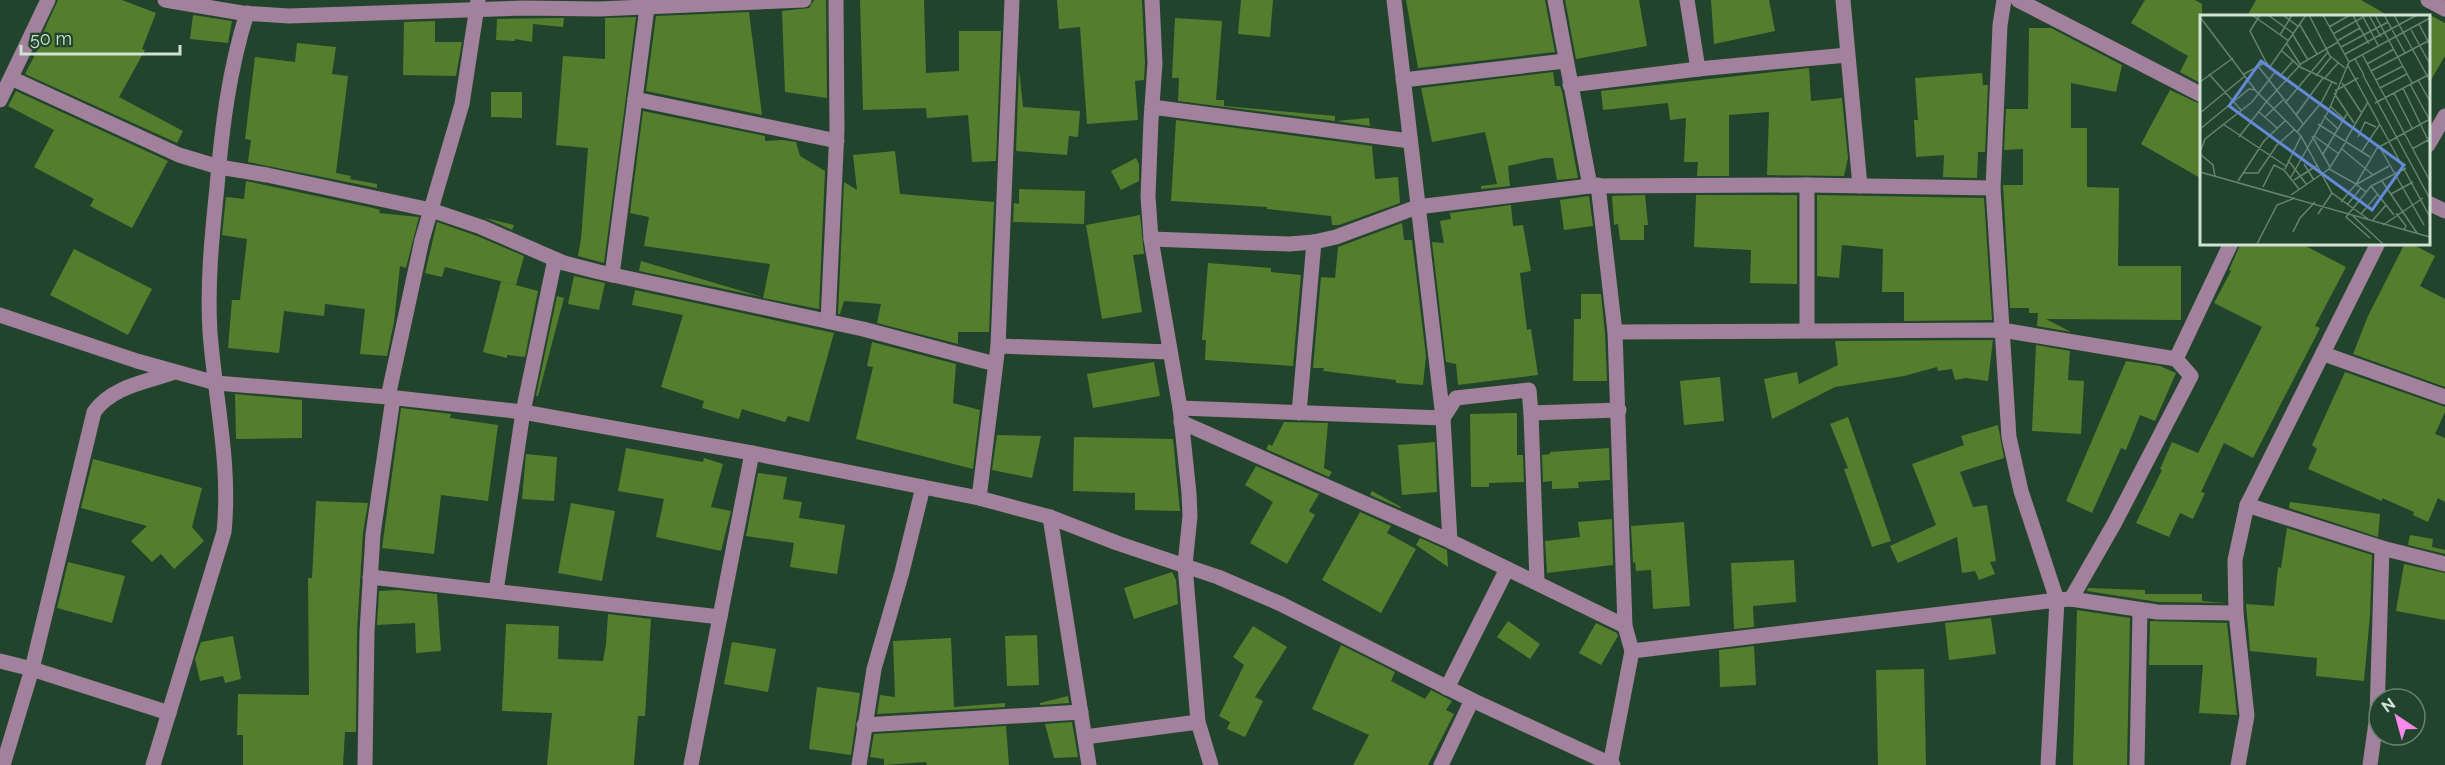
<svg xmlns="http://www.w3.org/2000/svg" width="2445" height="765" font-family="Raleway,sans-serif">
<rect width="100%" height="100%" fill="#22442c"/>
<!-- building -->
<g fill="#547d2d">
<path d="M58,0H122L156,13L142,49L145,50L119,97L183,131L177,143L25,74L39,47L37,46Z"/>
<path d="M814,0H826L827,98L785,92L782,11L809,8Z"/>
<path d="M860,0H924L926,73L959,71V31H1001L996,161L972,162L968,115L927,118L926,108L863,110Z"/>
<path d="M1057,0H1142L1145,63L1144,80L1135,81L1138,120L1087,124L1080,27L1059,29Z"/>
<path d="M1241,0H1273L1270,37L1238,34Z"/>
<path d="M1406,0H1545L1555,52L1418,68Z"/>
<path d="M1565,0H1639L1647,46L1576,59Z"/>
<path d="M1711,0H1769L1775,31L1714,44Z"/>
<path d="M2145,0H2195L2202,4V84L2180,72L2188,56L2131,23Z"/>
<path d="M2256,0H2361L2389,16H2247Z"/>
<path d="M749,12L762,115L646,91L656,16Z"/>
<path d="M2428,14L2445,23V56L2428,85Z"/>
<path d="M193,15L232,21L228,43L190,39Z"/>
<path d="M636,17L626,97L604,263L578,256L581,239L588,148L556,145L563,56L605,59V18Z"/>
<path d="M564,18L563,27L533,24L532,42L515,39V41L496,40L497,19Z"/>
<path d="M1175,18L1222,21L1216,100H1224V106L1335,116V121L1178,101L1179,78H1172Z"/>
<path d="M435,21V42H462L456,76L403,75L404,22Z"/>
<path d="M2029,28H2051L2122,65L2116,92L2071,83V128H2087V187L2119,188L2118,266H2181V320L2046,319L2071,332L2037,326L2038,313H2029V308H2010L2003,185H2023V149L2004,150L2006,109H2028Z"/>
<path d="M297,43L336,47L332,74L348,76L336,173L351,176L350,179L377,184V188L248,162L251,140L245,139L255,57L295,62Z"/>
<path d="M1809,68L1811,101L1842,98L1848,158L1844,176L1767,175L1769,112L1729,115V176H1697L1698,162H1684L1686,118L1670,120L1668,103L1603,110L1601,91Z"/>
<path d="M1019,69L1023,107L1080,111L1078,137L1069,136L1067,155L1016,151Z"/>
<path d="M1553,72L1555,86H1560L1562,91L1578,178L1557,180L1553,158H1544L1508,166L1510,186L1481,189V186L1497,184L1485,132L1432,142L1421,88Z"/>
<path d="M1982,73L1983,85H1988L1985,152H1978L1977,178L1943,177L1944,155L1916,157L1914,120H1918L1915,78Z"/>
<path d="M2170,90L2202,105V179L2141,144Z"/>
<path d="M16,91L168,161L132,228L90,206L94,199L34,167L54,130L8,106Z"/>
<path d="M491,92H522V118L491,117Z"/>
<path d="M643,111L765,136V141L782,140L796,142L800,156L825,171L819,309L763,298L770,264L644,246L649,217L630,213Z"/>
<path d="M1369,118L1370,126L1336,121Z"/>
<path d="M1176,120L1372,146L1375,179L1398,177L1400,203L1339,225H1332L1331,216L1267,209V207L1171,201Z"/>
<path d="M895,151L900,194L994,202L989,332H958V344L877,323L881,304L844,301L840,314H838L844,182L857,190L853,155Z"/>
<path d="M1136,158L1139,164V181L1121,190L1111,171Z"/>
<path d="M246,181L373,208L380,210L379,213L419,217L406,268L400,266L394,322L387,356L360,354L365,309L325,304L324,316L284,311L279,353L228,348L232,300H240L247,239L222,235L226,197L244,199Z"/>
<path d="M1019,189L1085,191L1084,224L1013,222L1014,203L1019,204Z"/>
<path d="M1645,195L1648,225H1644V240H1620L1618,224L1614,225L1612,196Z"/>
<path d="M1696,195H1797V284L1750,283L1751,250L1694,247Z"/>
<path d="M1817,195L1984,198L1992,320L1904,321V292H1882L1883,249L1842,245L1839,278L1817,276Z"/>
<path d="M1589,196L1593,226L1564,230L1560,200Z"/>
<path d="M1511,205L1513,226L1523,225L1531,271L1520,273L1527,330L1531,329L1538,375L1458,385L1456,364L1446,362L1432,242L1444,243L1440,221L1451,219L1450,213Z"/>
<path d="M1140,215L1144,254L1133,255L1142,312L1102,319L1086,225Z"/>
<path d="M485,218L514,225L512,230Z"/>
<path d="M437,222L477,236L524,256L516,285L445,267L442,277L425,273Z"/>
<path d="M1402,223L1404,240H1412L1426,356L1423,385L1396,383V380L1323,371L1324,368H1313L1321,277L1335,278L1338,247Z"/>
<path d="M2241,243H2300L2346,267L2315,326L2320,328L2253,458L2224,443L2201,492L2205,493L2193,519L2180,513L2169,537L2136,523L2162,470L2160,469L2172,442L2198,453L2262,327L2214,303L2231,271L2229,270Z"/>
<path d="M2405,243H2410L2435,256L2420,286L2445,299V387L2353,354L2368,316Z"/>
<path d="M74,249L152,289L128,335L50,295Z"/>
<path d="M641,261L762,297L639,271Z"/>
<path d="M1208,263L1271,268V272L1301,275L1293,366L1205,360L1206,340H1202Z"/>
<path d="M574,276L605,283L599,310L568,304Z"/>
<path d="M501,281L538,291L525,357L507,355V358L483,352Z"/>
<path d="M635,290L834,333L809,422L788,416L785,422L742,409L739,419L702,408L704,401L661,387L683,315L632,305Z"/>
<path d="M1581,294H1601L1605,333L1607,381H1573L1574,319H1581Z"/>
<path d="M557,296L564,298L538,396H536Z"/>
<path d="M1993,340L1988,381L1966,378L1955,380L1952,369L1938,371L1937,367L1904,376L1835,387L1772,419L1764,379L1797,372L1799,384L1838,365L1835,341Z"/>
<path d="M872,342L956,364L953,403L980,410L973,469L856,439L873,367L867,366Z"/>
<path d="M2036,345L2070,351L2068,380L2084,381L2081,434L2032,431Z"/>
<path d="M2126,361L2160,366L2176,373L2155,421L2140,415L2126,450L2121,448L2092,513L2066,501Z"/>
<path d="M1154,362L1160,396L1093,408L1087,374Z"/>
<path d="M2345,372L2445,407V412L2435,434L2445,438V502L2438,498L2428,522L2413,515L2414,512L2382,498V501L2308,469L2317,449L2312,445Z"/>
<path d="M1720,377L1724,421L1684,425L1680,381Z"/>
<path d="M235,394L302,400V438L236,439Z"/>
<path d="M401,408L451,414L450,418L498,425L488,501L441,495L434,554L382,548Z"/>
<path d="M1517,413V455H1523L1524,482L1489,483V487H1471L1470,414Z"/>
<path d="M1848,417L1891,541L1872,547L1844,469L1848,468L1830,424Z"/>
<path d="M1284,422L1328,423L1324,468L1332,472L1329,477L1266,449L1269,444L1272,446Z"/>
<path d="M1998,425L2004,458L1960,472L1973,507L1987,505L1996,561L1990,562L1995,574L1979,580L1975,571L1962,573L1957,537L1898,563L1890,546L1936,525L1912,464L1964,445L1961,436Z"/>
<path d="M997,435L1041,436L1032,478L992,470Z"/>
<path d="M1074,437L1173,439L1180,511L1135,510V493L1073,491Z"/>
<path d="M1435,442L1437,492L1402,495L1398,445Z"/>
<path d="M626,448L703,462L704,458L723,464L711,507L731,511L721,551L656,537L664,499L618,491Z"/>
<path d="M1609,448L1610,480L1578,482L1579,488L1552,489V481L1543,482L1542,455L1550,454V452Z"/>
<path d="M526,454L557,457L554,501L522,499Z"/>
<path d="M93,459L202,488L192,527L204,541L174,569L161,554L152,562L131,541L147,526L81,508Z"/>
<path d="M1256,466L1319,494L1309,511L1315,515L1287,564L1250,543L1273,502L1245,485Z"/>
<path d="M758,473L787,477L783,499L802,502L799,518L845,525L837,574L790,567L794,543L746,536Z"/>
<path d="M1372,491L1401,507L1400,508L1370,495Z"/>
<path d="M316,501L368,503L363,533L357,631L356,732H345L343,765H243V735H237L238,694L309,695L308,578H312Z"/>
<path d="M2290,502L2380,514L2378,537L2289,508Z"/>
<path d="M571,503L615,511L602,581L558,573Z"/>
<path d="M1360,512L1391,526L1387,533L1416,549L1381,613L1322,580Z"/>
<path d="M1612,519L1613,565L1547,573L1545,541L1580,537L1578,522Z"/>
<path d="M1684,522L1690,606L1653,609L1651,570L1636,571L1635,562L1633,563L1631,526Z"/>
<path d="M2287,528L2372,555L2370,615L2364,681L2316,676L2317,658L2250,651L2246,604L2274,606L2278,567L2281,568Z"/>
<path d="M2410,535L2433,539L2432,547L2445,550V554L2408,545Z"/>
<path d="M1420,538L1447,550L1448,567L1416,545Z"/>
<path d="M1794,560L1796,602L1753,606L1754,627L1734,629L1731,563Z"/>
<path d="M68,562L125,576L112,623L57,608Z"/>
<path d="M2404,564L2445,573V620L2396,611Z"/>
<path d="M1172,572L1176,580L1178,604L1134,619L1124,588Z"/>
<path d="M2088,588L2145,590V594H2202V601L2226,603L2158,602L2087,591Z"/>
<path d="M398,590L437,594L441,651L416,653L415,623L377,625L379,591Z"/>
<path d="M2077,610L2130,618L2127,765H2073Z"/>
<path d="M608,614L651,619L645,716H638L634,765H547L552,713L502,711L506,624L559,626L558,659L603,661L606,644Z"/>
<path d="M1991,618L1996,654L1949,660L1945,623Z"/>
<path d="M1508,621L1540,644L1530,659L1497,637Z"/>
<path d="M2150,621L2227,623L2237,715L2199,713L2203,665H2149Z"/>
<path d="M1596,623L1617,633L1618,636L1601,665L1579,653Z"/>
<path d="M1253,626L1287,647L1255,697L1263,701L1245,737L1227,729L1230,722L1219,716L1244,665L1233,657Z"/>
<path d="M1037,635L1039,685L1007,686L1005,636Z"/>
<path d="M233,636L241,679L225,683L223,676L200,681L195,659L201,642Z"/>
<path d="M951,638L954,707L1005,703V707L877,714L880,695L895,697L893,641Z"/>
<path d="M732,642L776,649L768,692L724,684Z"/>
<path d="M1341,645L1395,672L1391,681L1425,699L1431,690L1452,701L1446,710L1454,714L1428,765H1353L1369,735L1312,709Z"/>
<path d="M1754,646L1756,685L1720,687L1719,650Z"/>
<path d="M1924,669L1926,765H1878L1876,670Z"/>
<path d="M817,687L860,693L851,755L809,749Z"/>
<path d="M1068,696L1069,703L1040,705V703Z"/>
<path d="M1072,722L1078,757L1054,758L1045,724Z"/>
<path d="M1006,726L1009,765H927L926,762L884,765V759L870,757L874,734Z"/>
</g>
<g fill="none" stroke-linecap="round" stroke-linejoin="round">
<!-- minor -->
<g stroke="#a1819b" stroke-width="15">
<path d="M165,0L242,13L289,16L524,8L599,9L804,0"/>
<path d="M1152,0L1155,63L1151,120L1148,196L1151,239L1180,408L1189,493L1190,516L1185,565L1198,722L1211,765"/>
<path d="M1394,0L1443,418L1450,541"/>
<path d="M1555,0L1590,186"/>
<path d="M1687,0L1698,69"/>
<path d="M1843,0L1860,186"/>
<path d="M2004,0L2000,25L1993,188L2009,437L2021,491L2057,600L2071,599L2157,612L2236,613"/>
<path d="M2018,0L2202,95"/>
<path d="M2428,0L2445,9"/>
<path d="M11,78L179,155L219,167L267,175L431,210L481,227L564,263L599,272L863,329L995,364"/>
<path d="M1403,80L1565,61"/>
<path d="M1570,85L1698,69L1847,55"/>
<path d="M635,99L837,141"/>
<path d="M0,100L48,0"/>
<path d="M1152,107L1410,141"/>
<path d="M2428,145L2445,116"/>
<path d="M1598,185L1615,332L1625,626L1632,651L1610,765"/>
<path d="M1807,185V330"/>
<path d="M2428,203L2445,211"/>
<path d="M1151,239L1289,244L1314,242L1336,237L1417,207L1590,186L1807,185L1993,188"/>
<path d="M612,275L648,0"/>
<path d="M0,315L137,361L216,383L388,397L523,412L752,453L923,487L979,498L1050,517L1117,543L1218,577L1281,604L1472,700L1613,765"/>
<path d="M828,321L837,130L836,0"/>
<path d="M1615,332L2002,330L2176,359"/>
<path d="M998,346L1170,352"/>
<path d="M2324,354L2445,397"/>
<path d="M388,397L422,240L462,104L478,0"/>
<path d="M1180,408L1443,418L1456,398L1529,390L1531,413L1619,410"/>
<path d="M1299,413L1314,242"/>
<path d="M1531,413L1537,582"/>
<path d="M1181,422L1450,541L1625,626"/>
<path d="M979,498L998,346L1012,0"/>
<path d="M2247,505L2382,548L2445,564"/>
<path d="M1050,517L1089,765"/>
<path d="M370,577L720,617"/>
<path d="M496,591L523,412L555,259"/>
<path d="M2071,599L2114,524L2191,376L2176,359L2231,243"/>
<path d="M1632,651L2057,600L2048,765"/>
<path d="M0,661L32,669L169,713"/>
<path d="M1447,688L1507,569"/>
<path d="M864,725L1081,712"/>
<path d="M1085,737L1198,722"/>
<path d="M3,765L32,669L94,412C112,386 147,382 175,372"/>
<path d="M153,765L224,532C231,464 215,399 210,332C207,284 212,235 217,187C222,127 229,70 247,13"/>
<path d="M365,765L367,632L373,534L393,398"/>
<path d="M691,765L752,453"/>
<path d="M859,765L874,669L902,572L923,487"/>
<path d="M1441,765L1472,700"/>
<path d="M2137,765L2140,610"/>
<path d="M2238,765L2247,716L2236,613L2235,560L2247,505L2378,243"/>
<path d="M2370,765L2377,715L2382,548"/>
</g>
</g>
<!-- overview -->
<g transform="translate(2200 15)">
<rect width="230" height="230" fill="#22442c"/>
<path fill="none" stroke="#67836f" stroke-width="1.5" d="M52,0L89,26M60,0L50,16L66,47M68,0L94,19M83,0L99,12M109,0L130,41L145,53M123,0L149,47L230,3M167,0L156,6L169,29M169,0L181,22M175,0L212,68M184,0L205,38M194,0L203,17M0,2L56,76L101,121L132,178L168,204M163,2L178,30M219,9L230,30M100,10L117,39M129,12L150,0M210,13L230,49M203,17L230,66M133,19L156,6L153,0M80,20L92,0M93,20L108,45M137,26L160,13M87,29L100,49M141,32L188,7M82,36L100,52L137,69M145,39L217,0M162,39L230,166M155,44L164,60M147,49L230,202M167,49L194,34M58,51L104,110M171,56L230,25M74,57L129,94M9,59L41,95M44,59L66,47L70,52L106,0M163,60L230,184M80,61L94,45M116,61L131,42M124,64L138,48M176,65L203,51M218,65L230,86M0,67L33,43M142,68L161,97M210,69L229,104M180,73L207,59M203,73L230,129M135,76L158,63M134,78L154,108M194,78L212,113M67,86L102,48L138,27M85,88L128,37M175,88L230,59M130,91L144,104M58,96L77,113M0,98L45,61M96,100L123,63M124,101L138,114M65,102L83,85M23,109L86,151M118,109L170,142M0,114L49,74L55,75M97,117L121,88L132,67M112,121L130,152M114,121L139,139M39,122L67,86M158,122L165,107L176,112M146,125L168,87M179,131L224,210M142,134L173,160M212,134L228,125M162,136L180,109M0,137L5,124L52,87L75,57M0,139L13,150L15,162M123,139L148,97M88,145L107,170M104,149L114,165M85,154L101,121M129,154L156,169L141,187M0,157L230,222M42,158H58L77,130L95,114M91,162L129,95L149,47M94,165L118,150M38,166L64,126L86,105M182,166L217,218M157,169L189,151M171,171L194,200M63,172L74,150L84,155L99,174M166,177L156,169L177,133L230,104M191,179L213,167M91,180L129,154L147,125M147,190L161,173M196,198L206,211L204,215M118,199L132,178M161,199L177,180M153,201L183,229M173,205L186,190M183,210L223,183M93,217L100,203L115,187M170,223L146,202L171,171L206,153M57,229L77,190L95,183"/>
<path fill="#6489d6" fill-opacity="0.15" stroke="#6489d6" stroke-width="3" d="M61,46L204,150L172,195L29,91Z"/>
<rect width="230" height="230" fill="none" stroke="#cfe2d3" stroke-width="3"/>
</g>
<!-- north arrow -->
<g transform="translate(2397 717) rotate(324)"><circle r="28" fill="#22442c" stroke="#67836f" stroke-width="1.5"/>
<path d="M0-4.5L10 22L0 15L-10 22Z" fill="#f888e9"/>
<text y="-9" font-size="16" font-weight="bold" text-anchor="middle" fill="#cfe2d3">N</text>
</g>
<!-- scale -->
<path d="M21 45v9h159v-9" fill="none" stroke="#cfe2d3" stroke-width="3"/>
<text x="30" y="45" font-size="18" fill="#cfe2d3" stroke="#22442c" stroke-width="4.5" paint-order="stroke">50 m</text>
</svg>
